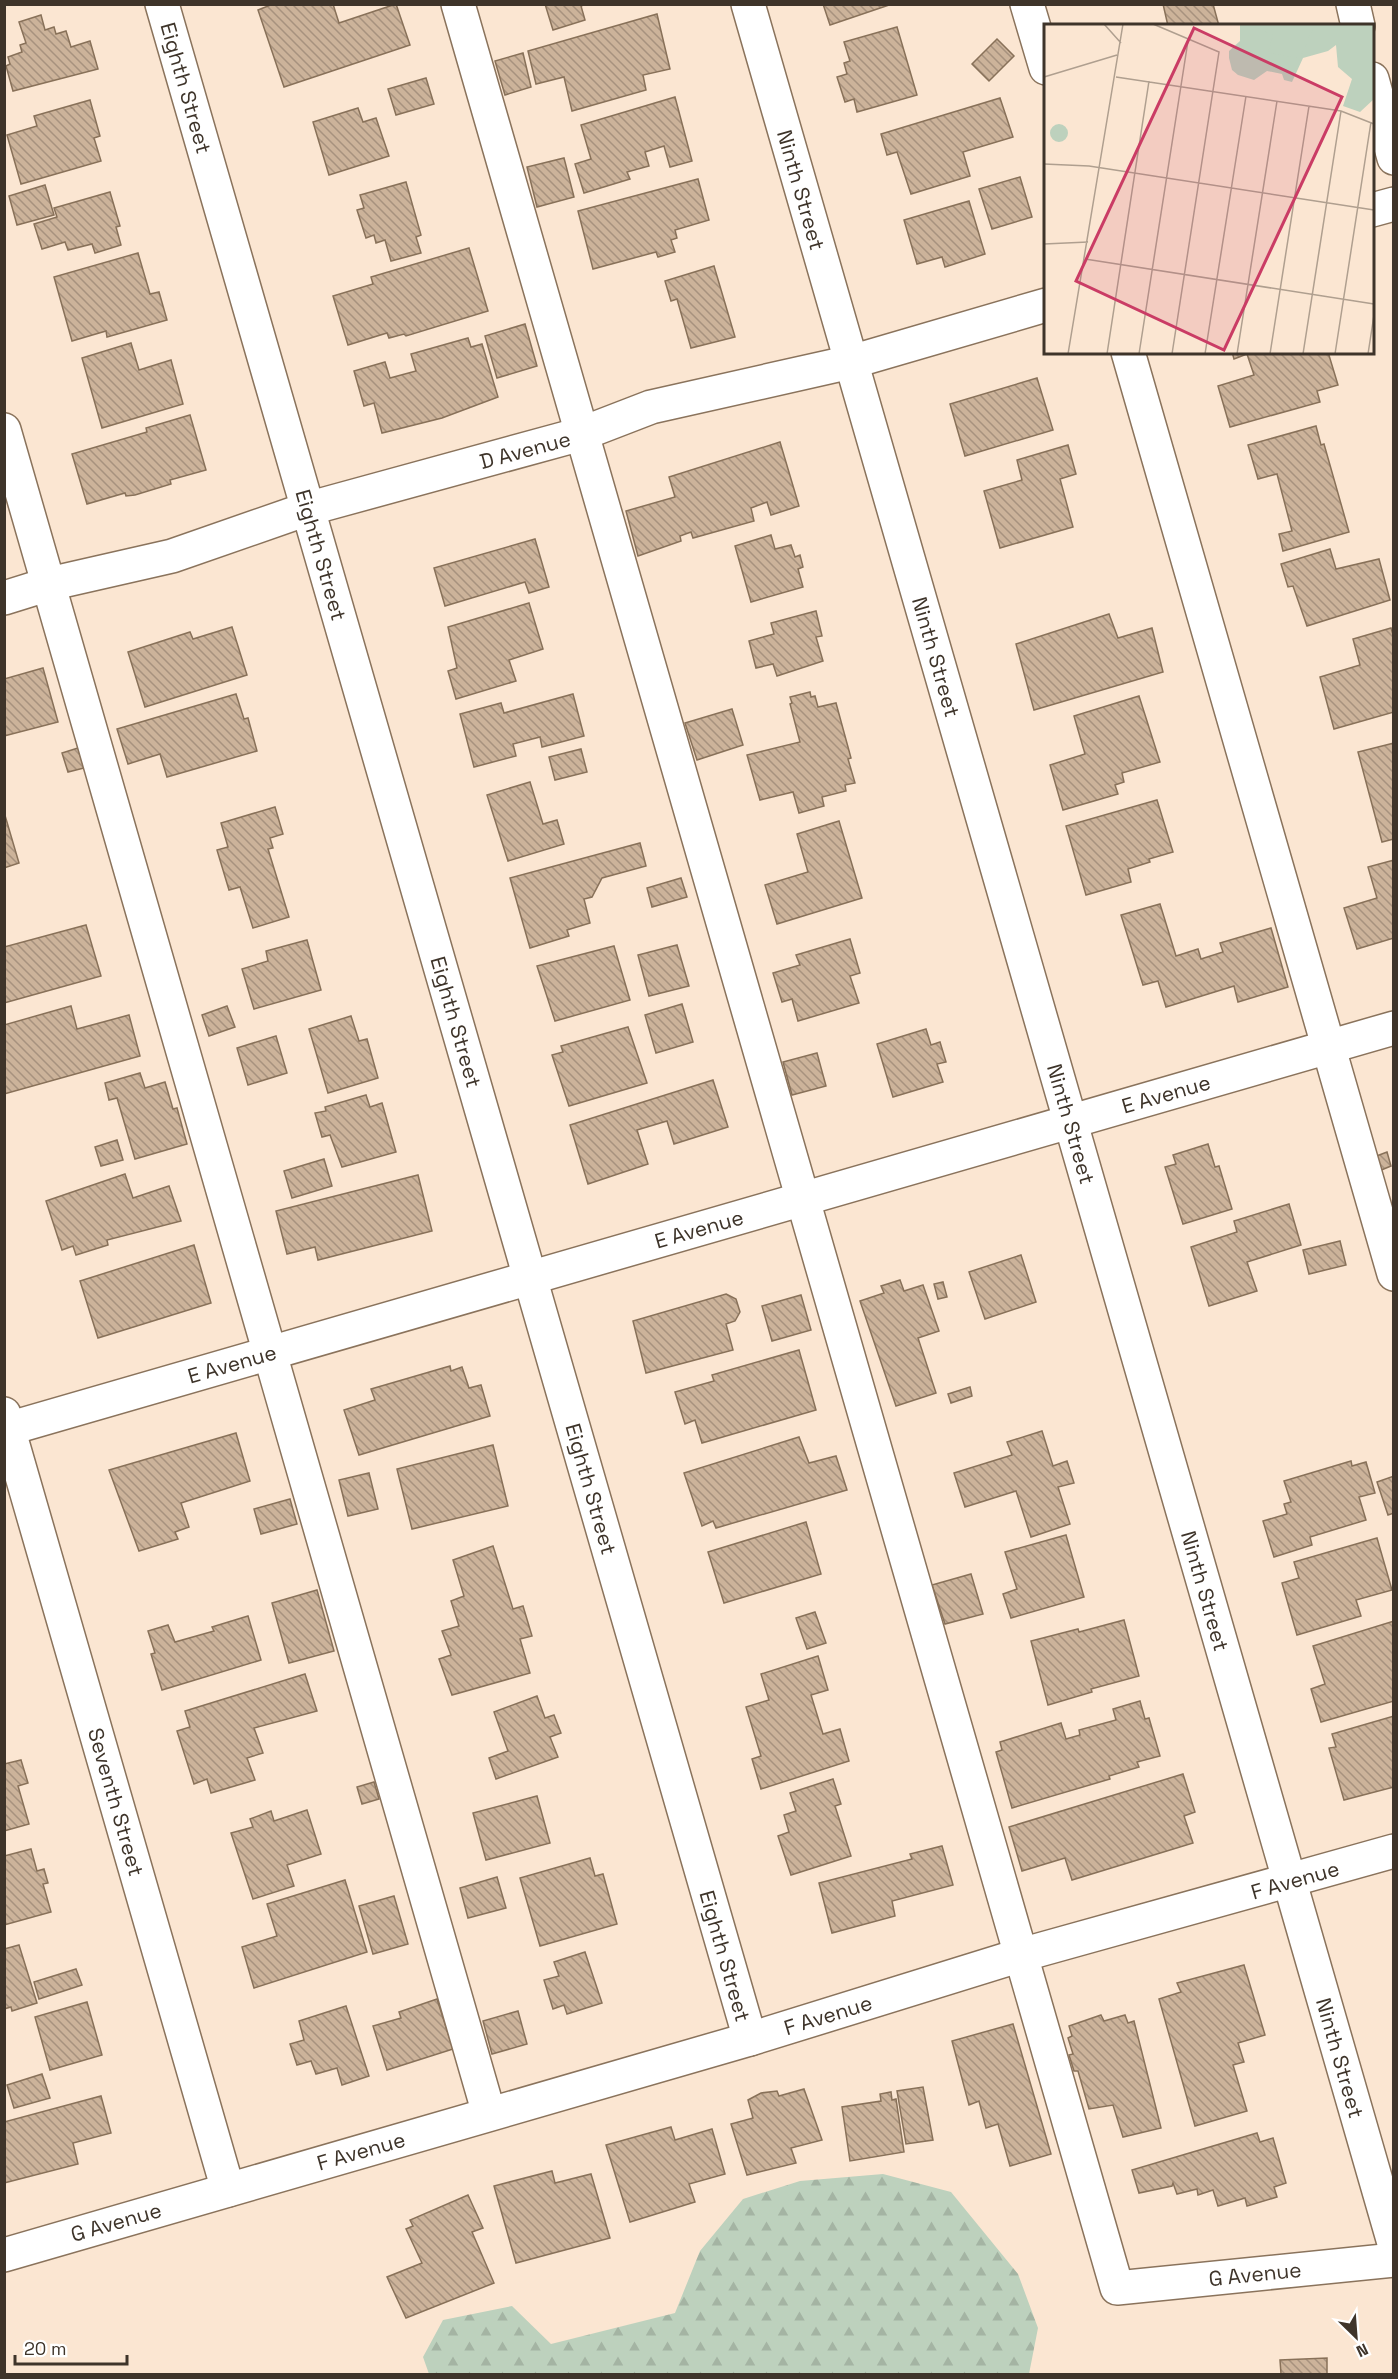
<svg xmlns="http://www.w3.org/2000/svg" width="1398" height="2379" font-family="'Space Grotesk',sans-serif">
<defs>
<pattern id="forest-firs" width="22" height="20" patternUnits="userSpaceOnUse" patternTransform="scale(1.5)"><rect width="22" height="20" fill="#bdd1bd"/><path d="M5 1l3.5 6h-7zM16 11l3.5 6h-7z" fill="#a4b4a3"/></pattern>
<pattern id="building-back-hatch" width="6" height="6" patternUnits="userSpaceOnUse" patternTransform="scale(1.5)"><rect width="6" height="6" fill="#ccb39a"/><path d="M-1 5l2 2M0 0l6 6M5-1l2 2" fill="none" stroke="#a7927e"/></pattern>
</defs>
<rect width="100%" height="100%" fill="#fbe6d2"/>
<!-- forest -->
<path fill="url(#forest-firs)" d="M883,2174L951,2192L1018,2274L1038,2328L1029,2374H429L423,2357L443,2320L512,2306L551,2344L675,2313L700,2251L743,2199L800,2181Z"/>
<!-- building -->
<g fill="url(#building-back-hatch)" stroke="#887159" stroke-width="1.5">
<path d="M273,4H333L339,23L396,4L410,45L284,87L258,10Z"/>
<path d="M545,4H586L581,6L585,20L553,30Z"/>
<path d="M823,4H892L830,25Z"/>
<path d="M1163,4H1213L1219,26H1168Z"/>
<path d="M657,14L670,69L643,75L646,90L572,111L564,77L536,84L528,51Z"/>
<path d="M41,15L45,30L54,27L56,34L66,31L71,47L90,41L98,69L13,91L6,66L10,64L8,57L22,52L20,45L26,43L19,22Z"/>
<path d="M897,27L917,95L857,112L854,99L845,102L837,77L847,74L844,63L850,61L844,42Z"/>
<path d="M997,39L1014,56L989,81L972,64Z"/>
<path d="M523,53L531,87L505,95L495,61Z"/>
<path d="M426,78L434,104L396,115L388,89Z"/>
<path d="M675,97L692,161L670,167L664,146L645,152L649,166L627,172L630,179L584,193L575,164L591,159L581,125Z"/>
<path d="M1000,98L1013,137L963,152L970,176L911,194L897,152L887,155L881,134Z"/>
<path d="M90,100L100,136L94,138L101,161L21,184L7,135L37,126L34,116Z"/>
<path d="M358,108L363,122L376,118L389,156L329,175L313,122Z"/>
<path d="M564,158L574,197L537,207L527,167Z"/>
<path d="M1020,177L1032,217L992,229L979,189Z"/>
<path d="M698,179L709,220L675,230L677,238L671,240L675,252L658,257L656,252L593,269L578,211Z"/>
<path d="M406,182L421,235L416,237L421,253L391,261L385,240L376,243L374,235L366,238L357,210L364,208L360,195Z"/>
<path d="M45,185L54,215L17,225L9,196Z"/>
<path d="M110,192L120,226L116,227L121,245L95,253L92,244L68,250L65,242L42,249L34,224L57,217L54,208Z"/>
<path d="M969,201L985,254L945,267L942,257L917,264L904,220Z"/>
<path d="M469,248L488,311L406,336L404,334L389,338L387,333L348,345L333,296L373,284L371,277Z"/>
<path d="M138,253L150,294L159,292L167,320L107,337L106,331L72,341L54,277Z"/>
<path d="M714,266L735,337L691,348L677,299L671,301L665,281Z"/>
<path d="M525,324L537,366L497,378L485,336Z"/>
<path d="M468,338L471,347L482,344L498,397L442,418L382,433L374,403L364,406L354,371L385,362L390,378L416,371L411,354Z"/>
<path d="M131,343L139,370L171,360L183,404L102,428L82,358Z"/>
<path d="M1232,352H1328L1338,385L1317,391L1320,402L1230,427L1218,386L1254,375L1247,354L1234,359Z"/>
<path d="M1037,378L1053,430L965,456L950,404Z"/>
<path d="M190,415L206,470L170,480L171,484L135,495L126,496L125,493L87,504L72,454L147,432L146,428Z"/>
<path d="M1316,426L1321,445L1324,444L1349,532L1283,551L1279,534L1292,531L1277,474L1258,479L1248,445Z"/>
<path d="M780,442L799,506L771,515L767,502L751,508L754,521L693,538L691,532L680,536L681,541L638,556L626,511L675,497L669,477Z"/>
<path d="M1068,445L1076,474L1060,479L1073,527L1000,548L984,491L1022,480L1017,460Z"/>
<path d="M771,535L775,549L791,545L795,557L800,555L803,567L798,569L803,587L751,602L735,546Z"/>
<path d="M535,539L549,587L529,593L525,582L445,606L434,568Z"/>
<path d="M1330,549L1336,569L1379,559L1390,600L1307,626L1293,586L1288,587L1281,564Z"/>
<path d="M529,603L543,649L509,660L516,681L456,699L448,671L457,668L448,627Z"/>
<path d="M816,611L822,636L816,637L823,661L777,676L773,664L756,668L749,641L774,634L771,623Z"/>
<path d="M1109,614L1118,638L1152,628L1163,672L1034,710L1016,644Z"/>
<path d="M232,627L247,675L145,707L128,652L190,632L193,639Z"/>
<path d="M1391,628L1394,638V712L1334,729L1320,677L1360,665L1353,639Z"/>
<path d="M43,668L58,722L4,736V679Z"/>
<path d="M810,692L811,697L815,696L818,707L836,703L851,758L848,759L855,783L845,785L846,791L822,797L824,806L799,813L793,792L760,800L747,755L800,742L790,704L792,703L790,697Z"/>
<path d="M236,694L244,719L248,718L257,751L167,777L160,754L128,764L117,729Z"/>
<path d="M573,694L584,736L542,747L540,737L513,744L516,756L474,767L460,714L501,703L504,713Z"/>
<path d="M1139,696L1160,762L1122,773L1124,782L1115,785L1118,794L1063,810L1050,765L1085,754L1074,716Z"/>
<path d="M732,709L743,745L697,760L685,723Z"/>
<path d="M1394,743V839L1382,842L1358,752Z"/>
<path d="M78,748L84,768L68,772L62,753Z"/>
<path d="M581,749L587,772L555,780L549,757Z"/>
<path d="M530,782L543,824L557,820L564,844L508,861L487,795Z"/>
<path d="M1157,800L1173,852L1149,859L1150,862L1128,869L1131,882L1086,895L1066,826Z"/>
<path d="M275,807L283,834L270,838L273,848L268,849L289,917L253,928L240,887L229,890L217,850L228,847L221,823Z"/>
<path d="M4,812L19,863L4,868Z"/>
<path d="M839,821L862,898L777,924L765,885L808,872L797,834Z"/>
<path d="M640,843L646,866L602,878L592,897L584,899L590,923L567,930L569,936L530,948L510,878Z"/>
<path d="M1394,860V938L1357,949L1344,908L1377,898L1368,867Z"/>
<path d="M681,878L687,897L652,907L647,888Z"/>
<path d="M1160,904L1176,956L1198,949L1201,959L1223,952L1220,943L1271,928L1288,987L1238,1002L1234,986L1166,1007L1158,981L1143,985L1121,915Z"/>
<path d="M86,925L101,976L4,1003V947Z"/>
<path d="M850,939L860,973L850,976L859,1003L798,1021L792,999L782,1002L773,973L800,965L796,955Z"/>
<path d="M307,940L321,990L254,1009L242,969L268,961L266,951Z"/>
<path d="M677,945L689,986L649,996L638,955Z"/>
<path d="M614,946L630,1000L555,1021L537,966Z"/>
<path d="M682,1004L693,1042L656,1053L645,1015Z"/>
<path d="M71,1006L77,1029L129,1015L140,1056L4,1094V1025Z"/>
<path d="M227,1006L235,1027L209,1036L202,1015Z"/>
<path d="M351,1016L359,1041L367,1039L378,1078L328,1093L309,1029Z"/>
<path d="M628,1027L647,1083L569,1106L552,1055L563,1052L561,1046Z"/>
<path d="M926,1029L931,1045L940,1042L946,1062L937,1064L943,1082L893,1097L877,1044Z"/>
<path d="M276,1036L287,1073L248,1085L237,1048Z"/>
<path d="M817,1053L826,1086L792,1095L783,1062Z"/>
<path d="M140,1073L145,1088L165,1082L173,1109L177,1108L187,1144L135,1159L117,1098L109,1100L105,1083Z"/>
<path d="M713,1080L728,1127L674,1144L667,1121L637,1130L648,1164L588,1184L570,1125Z"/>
<path d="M366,1095L370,1107L382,1103L396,1152L342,1167L330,1135L322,1137L315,1113L326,1111L325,1107Z"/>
<path d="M117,1140L123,1160L101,1166L95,1147Z"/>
<path d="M1208,1144L1215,1167L1219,1166L1232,1209L1183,1224L1165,1167L1176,1164L1173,1155Z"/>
<path d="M1387,1152L1391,1166L1379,1171L1374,1157Z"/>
<path d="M324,1159L332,1186L292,1198L284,1171Z"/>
<path d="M125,1174L133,1198L169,1186L181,1221L107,1240L108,1245L76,1255L73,1246L62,1250L46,1201Z"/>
<path d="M418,1175L432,1231L318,1260L315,1247L287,1254L276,1211Z"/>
<path d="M1289,1204L1301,1245L1247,1262L1257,1291L1209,1306L1191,1247L1237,1232L1234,1221Z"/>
<path d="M1340,1241L1346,1265L1309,1274L1303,1250Z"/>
<path d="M194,1245L211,1303L98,1338L80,1281Z"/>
<path d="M1021,1255L1036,1302L985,1319L969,1272Z"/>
<path d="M900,1280L904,1291L923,1285L939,1331L918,1338L936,1393L896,1406L860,1301L884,1293L881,1286Z"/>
<path d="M943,1282L947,1297L938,1299L934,1284Z"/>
<path d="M726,1294L736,1299L740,1312L735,1321L726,1324L733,1350L646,1373L633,1321Z"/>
<path d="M801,1295L811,1330L772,1341L762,1306Z"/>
<path d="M799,1350L816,1410L702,1443L695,1420L685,1424L675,1392L714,1381L712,1375Z"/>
<path d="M450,1366L451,1371L462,1367L469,1388L481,1385L490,1416L359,1455L344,1410L375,1400L371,1389Z"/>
<path d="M970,1387L972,1396L951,1403L948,1394Z"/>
<path d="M1042,1431L1053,1466L1067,1461L1074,1483L1058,1487L1070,1524L1031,1537L1016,1491L965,1507L954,1473L1012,1455L1007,1442Z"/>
<path d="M236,1433L250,1481L181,1503L189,1527L175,1532L178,1539L139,1551L109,1470Z"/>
<path d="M799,1437L809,1463L836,1456L847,1490L716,1528L713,1521L702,1526L684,1473Z"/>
<path d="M493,1445L508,1506L412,1529L397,1469Z"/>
<path d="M1351,1461L1352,1466L1366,1462L1375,1493L1359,1497L1366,1520L1310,1537L1312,1545L1274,1557L1263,1521L1287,1514L1284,1504L1291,1502L1284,1481Z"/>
<path d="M369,1473L378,1509L348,1516L339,1480Z"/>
<path d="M1394,1476V1513L1388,1515L1377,1482Z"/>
<path d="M290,1499L297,1524L261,1534L254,1509Z"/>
<path d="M806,1522L821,1574L724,1603L708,1552Z"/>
<path d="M1066,1535L1084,1597L1011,1618L1003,1594L1017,1589L1005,1552Z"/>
<path d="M1377,1538L1392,1590L1356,1600L1361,1616L1297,1635L1282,1583L1299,1578L1294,1562Z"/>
<path d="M493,1546L513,1609L523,1606L532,1636L520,1639L530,1673L452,1695L439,1659L451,1655L442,1631L459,1626L451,1601L464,1596L453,1560Z"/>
<path d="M971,1574L983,1614L945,1624L932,1585Z"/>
<path d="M317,1590L334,1651L289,1663L272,1603Z"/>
<path d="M815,1612L826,1643L807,1649L796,1618Z"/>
<path d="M248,1616L261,1660L162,1690L151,1654L155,1653L148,1631L168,1625L175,1642L214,1631L212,1627Z"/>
<path d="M1124,1620L1139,1676L1091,1689L1092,1692L1048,1705L1031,1641L1078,1629L1079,1632Z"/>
<path d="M1394,1621V1701L1321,1722L1311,1689L1325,1684L1313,1646Z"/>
<path d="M818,1656L828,1690L811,1695L823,1734L840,1729L849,1761L761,1789L752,1759L761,1756L746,1707L769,1700L761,1674Z"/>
<path d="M305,1674L317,1711L254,1728L263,1753L247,1758L255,1780L211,1793L207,1779L194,1784L177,1731L190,1727L185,1711Z"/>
<path d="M537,1696L545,1718L554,1715L561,1733L550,1737L558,1757L496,1779L489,1758L508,1751L494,1712Z"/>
<path d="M1140,1701L1145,1719L1149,1718L1160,1756L1137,1762L1139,1767L1109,1776L1110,1779L1012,1808L996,1752L1002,1750L1000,1742L1061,1723L1066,1739L1080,1735L1079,1730L1116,1720L1113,1709Z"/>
<path d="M1394,1716V1787L1344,1800L1329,1748L1336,1747L1332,1734Z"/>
<path d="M21,1760L28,1783L18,1786L29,1824L4,1831V1764Z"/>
<path d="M1183,1774L1195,1812L1184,1816L1193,1843L1072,1880L1065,1858L1022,1871L1009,1827Z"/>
<path d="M833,1779L841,1804L835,1806L851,1856L791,1875L778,1836L789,1832L784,1815L796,1811L790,1793Z"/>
<path d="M374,1782L379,1799L362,1804L357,1787Z"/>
<path d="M537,1796L550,1843L486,1860L473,1813Z"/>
<path d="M307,1810L321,1854L287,1865L294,1886L253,1899L231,1833L253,1827L250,1819L271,1811L274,1821Z"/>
<path d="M942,1846L953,1885L892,1901L895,1916L832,1933L819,1883L912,1859L910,1854Z"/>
<path d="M31,1849L37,1871L44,1869L48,1883L43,1884L51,1912L4,1925V1856Z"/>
<path d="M590,1858L595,1876L603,1874L617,1924L540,1946L520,1878Z"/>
<path d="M497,1877L506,1908L468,1918L460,1888Z"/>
<path d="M345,1880L367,1952L254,1988L242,1947L277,1936L267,1904Z"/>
<path d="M394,1896L408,1944L373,1954L359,1906Z"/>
<path d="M19,1945L37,2003L12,2011L11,2007L4,2009V1949Z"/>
<path d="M585,1952L602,2003L567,2014L564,2005L553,2009L544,1980L559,1976L554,1962Z"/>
<path d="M1244,1965L1265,2035L1238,2043L1244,2062L1233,2065L1247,2111L1195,2126L1159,1999L1181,1992L1177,1983Z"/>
<path d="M76,1969L82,1985L39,1999L34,1982Z"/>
<path d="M437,1999L453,2049L387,2070L373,2026L401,2018L399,2012Z"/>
<path d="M87,2002L102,2055L50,2070L35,2017Z"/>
<path d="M346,2006L369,2076L342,2085L337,2068L316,2074L311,2061L297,2065L290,2044L304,2040L299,2021Z"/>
<path d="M518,2011L527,2044L492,2054L483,2021Z"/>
<path d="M1101,2015L1104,2021L1125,2015L1128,2023L1134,2021L1161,2128L1123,2137L1113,2105L1089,2109L1078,2071H1074L1069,2055L1073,2054L1068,2038L1072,2036L1069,2026Z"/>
<path d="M1013,2024L1051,2154L1010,2166L998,2124L986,2128L979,2101L969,2105L952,2041Z"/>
<path d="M42,2074L50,2098L14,2108L7,2085Z"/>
<path d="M923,2087L933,2140L906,2144L897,2091Z"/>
<path d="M804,2089L822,2140L791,2148L796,2163L747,2175L731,2124L753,2118L748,2100L761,2093L777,2091L779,2096Z"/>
<path d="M891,2092L892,2100L896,2099L904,2152L850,2161L842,2107L881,2101L880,2094Z"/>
<path d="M101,2096L111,2133L73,2143L78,2164L4,2183V2122Z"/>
<path d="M671,2127L675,2140L712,2129L725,2174L689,2184L695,2202L630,2222L606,2145Z"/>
<path d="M1257,2133L1260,2142L1273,2138L1286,2183L1274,2187L1277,2197L1247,2206L1245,2198L1218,2206L1213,2190L1198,2195L1197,2189L1177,2194L1173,2183L1172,2186L1139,2193L1132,2170Z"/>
<path d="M552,2171L555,2183L591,2174L610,2238L516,2263L494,2186Z"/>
<path d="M468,2195L483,2228L472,2232L494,2283L406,2318L387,2277L422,2263L406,2229L413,2226L410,2220Z"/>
<path d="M1327,2358V2374H1281L1280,2360Z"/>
</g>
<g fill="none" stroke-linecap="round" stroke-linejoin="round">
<!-- minor casing -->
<g stroke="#8a735c" stroke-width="36">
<g id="minor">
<path d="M162,4L750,2039"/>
<path d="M458,4L1117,2288L1394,2260"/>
<path d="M748,4L1394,2243"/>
<path d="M1027,4L1046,68"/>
<path d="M1353,4L1358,26"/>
<path d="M1372,79L1394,158"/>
<path d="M1372,210L1394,204"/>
<path d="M1128,352L1394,1274"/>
<path d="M4,430L489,2114"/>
<path d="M4,598L49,584L172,556L307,509L581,434L651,407L851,362L1046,305"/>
<path d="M4,1414L228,2190"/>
<path d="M4,1430L1394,1028"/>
<path d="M4,2255L750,2039L1021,1955L1394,1851"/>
</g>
</g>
<!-- minor -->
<use href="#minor" stroke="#fff" stroke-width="33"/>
</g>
<g text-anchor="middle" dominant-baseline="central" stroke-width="5" stroke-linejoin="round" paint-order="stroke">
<!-- street labels -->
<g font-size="21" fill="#3e342a" stroke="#fff">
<text transform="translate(186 88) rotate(74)">Eighth Street</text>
<text transform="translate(801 190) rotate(74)">Ninth Street</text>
<text transform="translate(525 450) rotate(-15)">D Avenue</text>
<text transform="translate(321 555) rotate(74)">Eighth Street</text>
<text transform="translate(936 657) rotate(74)">Ninth Street</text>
<text transform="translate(456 1022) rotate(74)">Eighth Street</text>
<text transform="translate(1166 1094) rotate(-16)">E Avenue</text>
<text transform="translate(1071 1124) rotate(74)">Ninth Street</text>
<text transform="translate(699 1229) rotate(-16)">E Avenue</text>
<text transform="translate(232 1364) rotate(-16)">E Avenue</text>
<text transform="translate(591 1489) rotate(74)">Eighth Street</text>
<text transform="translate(1205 1591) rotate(74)">Ninth Street</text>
<text transform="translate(116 1802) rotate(74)">Seventh Street</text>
<text transform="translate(1295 1880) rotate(-16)">F Avenue</text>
<text transform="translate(725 1956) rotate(74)">Eighth Street</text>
<text transform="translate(828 2015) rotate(-17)">F Avenue</text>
<text transform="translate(1340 2058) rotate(74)">Ninth Street</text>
<text transform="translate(361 2151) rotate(-16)">F Avenue</text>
<text transform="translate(116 2222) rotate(-16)">G Avenue</text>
<text transform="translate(1255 2274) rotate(-6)">G Avenue</text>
</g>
</g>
<!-- overview -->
<g transform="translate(1044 24)">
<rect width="330" height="330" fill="#fbe6d2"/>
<path d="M196,0H330V75L316,88L299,82L308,55L294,43L292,21L284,27L259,34L248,58L240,56L238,50L223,47L210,56L194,51L188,46L185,34V27L196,17Z" fill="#bdd1bd"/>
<path d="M204,0H271L256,34L224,29L229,11ZM6 109a9 9 0 1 1 18 0a9 9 0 1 1-18 0Z" fill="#bdd1bd"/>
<path fill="none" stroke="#af9f8f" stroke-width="1.5" d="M60,0L77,19M109,0L175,28L128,330M0,53L73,31M72,53L297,87L330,100M0,140L45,142L330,186M0,220L44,218M41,235L330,280M24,330L79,0M28,330H51M63,330L105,57M95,330L144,17M161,330L202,72M193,330L233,77M226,330L265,82M259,330L297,87M291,330L327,98M324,330L330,291"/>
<path fill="#ca3c65" fill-opacity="0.15" stroke="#ca3c65" stroke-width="3" d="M150,4L298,73L180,326L32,257Z"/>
<rect width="330" height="330" fill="none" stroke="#3e342a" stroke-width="3"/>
</g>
<!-- border -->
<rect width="1398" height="2379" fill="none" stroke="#3e342a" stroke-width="12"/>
<!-- north arrow -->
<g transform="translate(1356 2337) rotate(155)" stroke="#ffffff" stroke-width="4.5" paint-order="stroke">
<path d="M0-4.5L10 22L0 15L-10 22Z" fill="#3e342a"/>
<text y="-9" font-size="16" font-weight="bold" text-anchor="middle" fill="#3e342a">N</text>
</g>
<!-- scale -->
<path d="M15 2355v9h112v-9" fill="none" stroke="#3e342a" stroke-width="3"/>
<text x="24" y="2355" font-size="18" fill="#3e342a" stroke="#ffffff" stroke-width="4.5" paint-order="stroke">20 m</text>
</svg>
